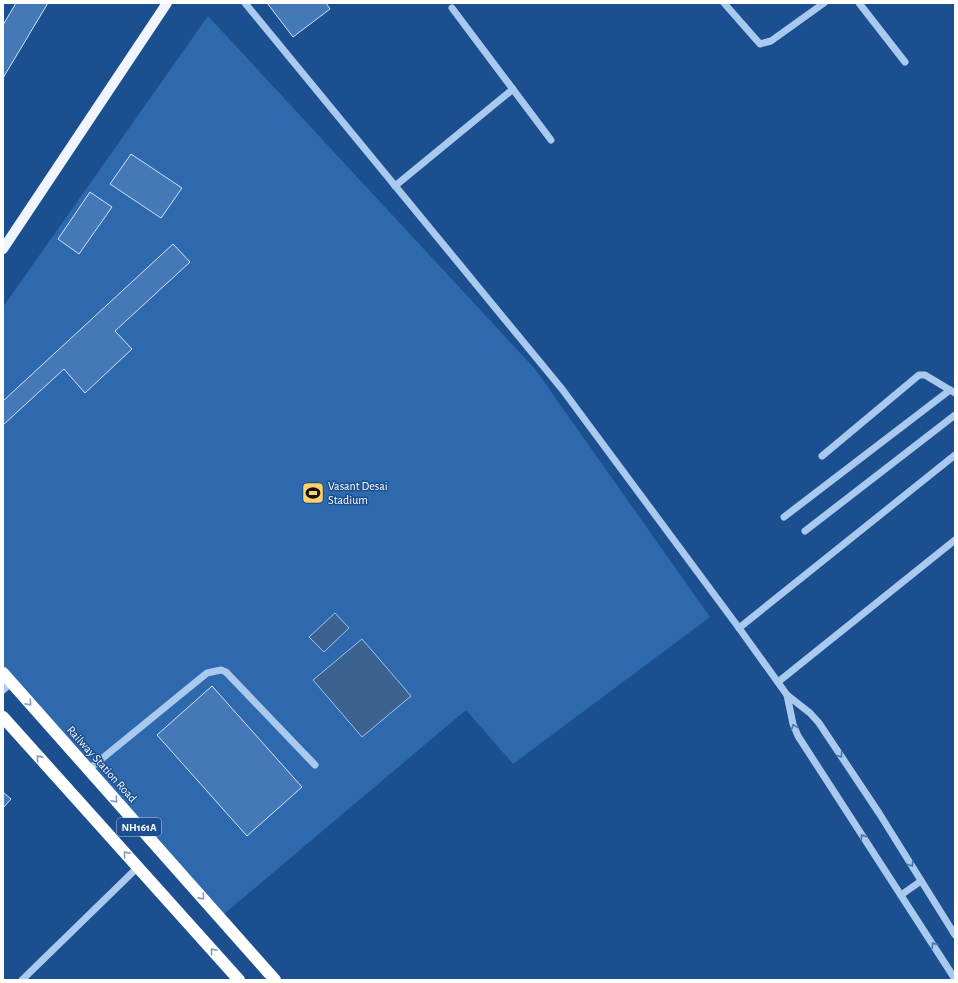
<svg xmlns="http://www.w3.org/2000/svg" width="958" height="983" font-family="'Alegreya Sans',sans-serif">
<rect width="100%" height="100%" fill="#1b4f8f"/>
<!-- green -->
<path fill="#2e69ad" d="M208,16L535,369L710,617L513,764L466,710L224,914L3,667V307Z"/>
<!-- water -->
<g fill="#3c6290" stroke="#9cc4f0">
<path d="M335,613L349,628L324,652L309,637Z"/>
<path d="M362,639L411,696L362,737L313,680Z"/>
</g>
<!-- building -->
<g fill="#4478b7" stroke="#cfe3fa">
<path d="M16,3H48L3,78V25Z"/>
<path d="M267,3H326L330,9L293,37Z"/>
<path d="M131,154L182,188L161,218L110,184Z"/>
<path d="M90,192L112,207L79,254L58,239Z"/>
<path d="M173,244L190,262L115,331L132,349L85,393L64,369L3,425V401Z"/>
<path d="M212,686L302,787L247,836L157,735Z"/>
<path d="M3,792L11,799L3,808Z"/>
</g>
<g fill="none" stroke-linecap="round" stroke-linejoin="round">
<!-- minor -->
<g stroke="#a9c9ee" stroke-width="7">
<path d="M245,3L562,389L739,628L787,695L810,713L819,723L879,813L955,935"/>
<path d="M724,3L760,44L771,41L824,3"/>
<path d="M859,3L905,62"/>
<path d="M452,8L551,140"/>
<path d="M395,186L513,89"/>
<path d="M822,456L919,375H925L955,393"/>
<path d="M784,517L950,390"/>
<path d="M805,531L955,415"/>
<path d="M739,628L955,455"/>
<path d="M778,682L955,540"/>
<path d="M3,690L11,683"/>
<path d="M787,695L793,724L798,736L955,979"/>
<path d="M88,770L207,673L221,670L226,672L315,765"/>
<path d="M901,895L921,881"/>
<path d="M22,980L138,867"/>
</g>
<!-- major -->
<path stroke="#f0f6ff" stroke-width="10" d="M3,249L167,3"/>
<!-- highway -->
<g stroke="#fff" stroke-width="12">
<path d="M3,673L275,980"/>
<path d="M3,717L239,980"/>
</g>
</g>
<!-- one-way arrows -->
<defs><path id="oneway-chevron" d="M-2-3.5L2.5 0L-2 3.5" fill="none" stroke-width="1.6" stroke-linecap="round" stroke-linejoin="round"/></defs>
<g stroke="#829ec1">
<use href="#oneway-chevron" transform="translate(29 703) rotate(48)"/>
<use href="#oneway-chevron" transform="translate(39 758) rotate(-132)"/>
<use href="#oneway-chevron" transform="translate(115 800) rotate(48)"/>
<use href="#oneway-chevron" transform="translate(126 854) rotate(-132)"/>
<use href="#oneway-chevron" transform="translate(202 897) rotate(48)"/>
<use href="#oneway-chevron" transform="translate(213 951) rotate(-132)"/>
</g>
<g stroke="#4674ac">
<use href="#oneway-chevron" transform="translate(794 727) rotate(-110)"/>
<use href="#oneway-chevron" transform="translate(840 755) rotate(56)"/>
<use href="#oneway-chevron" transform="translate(863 837) rotate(-123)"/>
<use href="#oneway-chevron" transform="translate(911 864) rotate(58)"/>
<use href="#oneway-chevron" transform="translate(934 945) rotate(-122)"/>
</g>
<!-- icons -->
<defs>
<g id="stadium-square" transform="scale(1.15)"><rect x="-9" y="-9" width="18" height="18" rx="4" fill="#ffd166" stroke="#1b4f8f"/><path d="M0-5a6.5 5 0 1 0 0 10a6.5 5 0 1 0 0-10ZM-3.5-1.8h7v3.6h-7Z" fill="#111"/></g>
</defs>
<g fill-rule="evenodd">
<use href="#stadium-square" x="313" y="493"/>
</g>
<g text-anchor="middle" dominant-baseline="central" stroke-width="3" stroke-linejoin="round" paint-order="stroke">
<!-- shield labels -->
<rect fill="#1b4f8f" stroke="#bbcadd" stroke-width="1" x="117" y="818" width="44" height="18" rx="3"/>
<g font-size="11" font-weight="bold" fill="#fff">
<text x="139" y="827">NH161A</text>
</g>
<!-- poi labels -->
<g font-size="12" fill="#fff" stroke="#1b4f8f" text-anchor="start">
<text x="328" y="486">Vasant Desai<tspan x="328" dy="14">Stadium</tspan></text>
</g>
<!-- street labels -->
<g font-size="12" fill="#fff" stroke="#1b4f8f">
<text transform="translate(102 764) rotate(48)">Railway Station Road</text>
</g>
</g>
<!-- border -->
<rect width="958" height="983" fill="none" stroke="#ffffff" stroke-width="8"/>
</svg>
